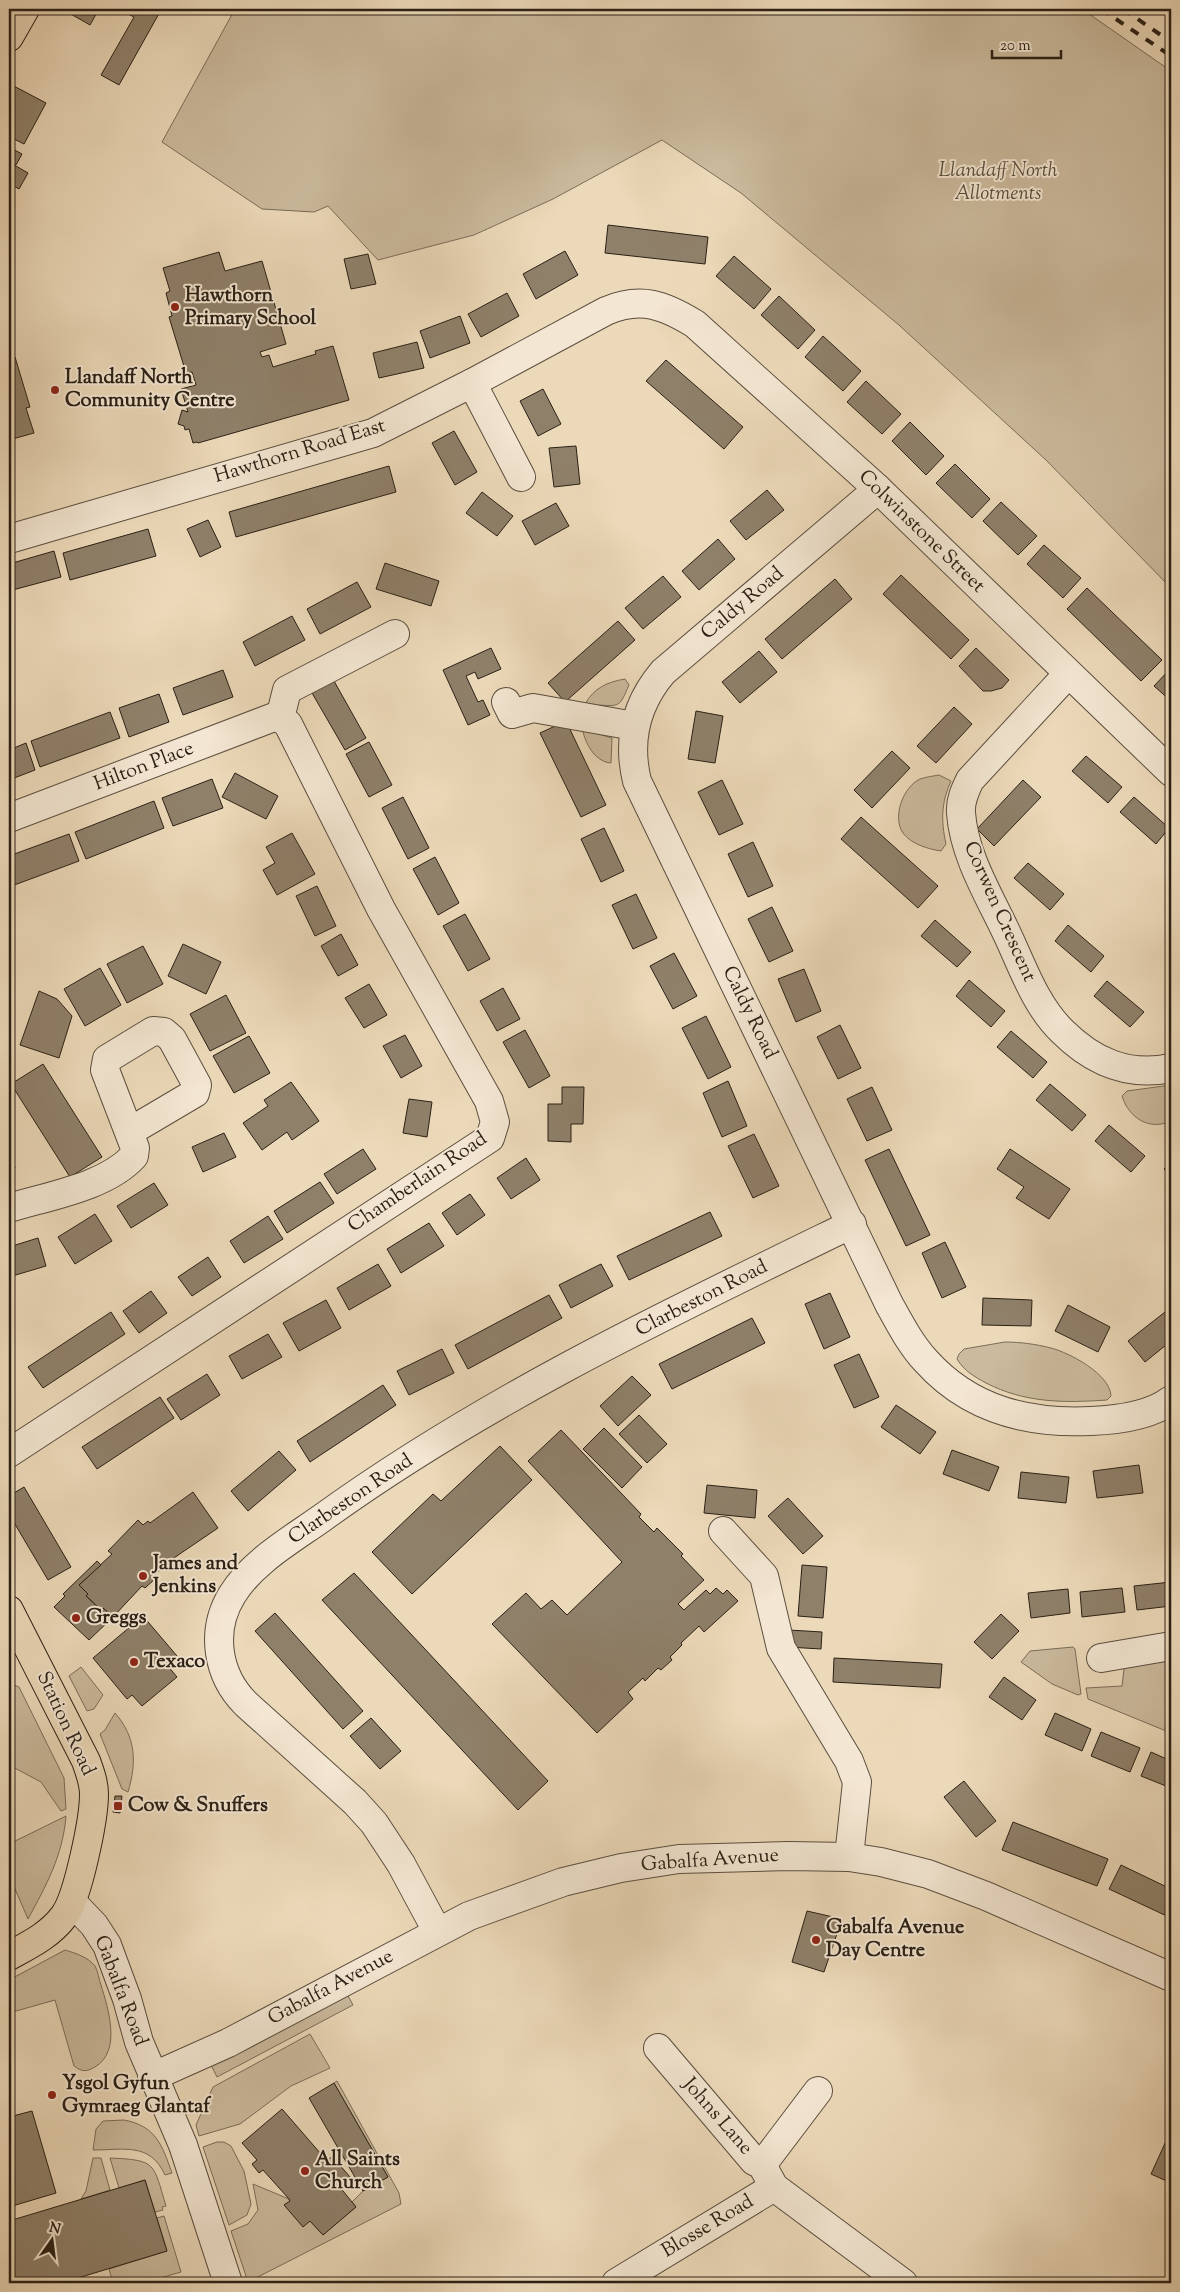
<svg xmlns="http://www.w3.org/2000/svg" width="1180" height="2292" font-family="'Sorts Mill Goudy',serif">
<rect width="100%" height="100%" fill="#ecd9b9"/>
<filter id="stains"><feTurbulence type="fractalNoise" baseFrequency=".004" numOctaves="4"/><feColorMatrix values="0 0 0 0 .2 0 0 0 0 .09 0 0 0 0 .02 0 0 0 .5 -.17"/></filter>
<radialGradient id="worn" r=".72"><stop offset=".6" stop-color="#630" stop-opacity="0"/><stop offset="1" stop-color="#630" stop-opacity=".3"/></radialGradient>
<!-- green -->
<g fill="#cbba9d" stroke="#7a6d59">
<path d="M235,9H1082L1171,71V588L1046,460L899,325L741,193L662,140L553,199L474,235L378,260L328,206L314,212L262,209L162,142Z"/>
<path d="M625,679L629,685C620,705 621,707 599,705L597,712L585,704C594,688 607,682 625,679Z"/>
<path d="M582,725L595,733L612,738L611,763C594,762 583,740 582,725Z"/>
<path d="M939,775L951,781C941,803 941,821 946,844L941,851C928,849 911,844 903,833C892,817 903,787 920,779C926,777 933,776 939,775Z"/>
<path d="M1171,1085V1121C1149,1131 1129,1118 1122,1096L1127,1091Z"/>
<path d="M1005,1342C1020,1342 1035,1344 1051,1348C1070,1353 1110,1374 1111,1396L1107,1400C1064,1403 1025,1403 986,1383C975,1377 964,1371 957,1359L959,1354L964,1349Z"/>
<path d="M1073,1647L1075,1649L1081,1694L1078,1695L1052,1684L1021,1662L1030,1651Z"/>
<path d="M1171,1654V1733L1088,1699L1086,1688L1122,1686L1124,1669L1131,1662Z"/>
<path d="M81,1667L103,1695L94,1709L87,1711L69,1676Z"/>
<path d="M9,1683L19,1687L64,1778L66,1809L61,1811L41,1782L9,1765Z"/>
<path d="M115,1713C136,1737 137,1762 128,1792L122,1789L100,1734L105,1730Z"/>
<path d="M66,1816C63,1855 46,1886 28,1919L9,1875V1844Z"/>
<path d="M65,1950C75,1953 88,1957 95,1966C98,1971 99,1980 101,1985C108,2008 122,2051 95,2067C86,2072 82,2072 74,2066L55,2000L9,2013V1980Z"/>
<path d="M346,1992L353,2005L217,2077L211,2065Z"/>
<path d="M310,2034L330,2068L291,2086L240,2124L199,2136L196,2125L213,2087Z"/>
<path d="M337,2081L399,2193L401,2204L248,2282L231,2231L248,2224L258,2210L253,2184L289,2199L290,2201L285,2205L303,2226L310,2221L323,2235L356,2207L352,2202L363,2191L388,2177L334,2083Z"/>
<path d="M124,2120C156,2126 162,2145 172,2173L165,2175C150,2142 124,2150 93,2150L96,2129L103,2121Z"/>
<path d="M217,2142H224L231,2146L244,2171L251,2204L247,2215L229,2225L203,2147Z"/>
<path d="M93,2158H101L110,2190L81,2199L86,2191Z"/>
<path d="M110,2158C157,2160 153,2163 166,2206L162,2207L163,2210L155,2212L145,2180L119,2188Z"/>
<path d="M164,2216L181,2272L143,2283H113L109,2269L167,2251L157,2218Z"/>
</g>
<!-- building -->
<g fill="#8f806a" stroke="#2a2015">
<path d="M62,9H99L90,25Z"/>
<path d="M119,9L161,10L119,85L101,75L134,17Z"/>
<path d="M10,84L46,103L24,144L14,139L9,147L22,154L16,165L9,161Z"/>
<path d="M9,162L28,173L19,189L9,183Z"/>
<path d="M608,225L708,237L705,264L605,253Z"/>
<path d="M565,251L578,275L536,299L523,274Z"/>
<path d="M219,252L225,271L262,261L286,344L260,352L262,357L269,355L273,367L316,354L315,351L333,346L349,400L198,443L197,442L193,443L189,429L185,430L184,426L178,424L182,410L188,412L181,389L196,385L192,372L186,373L169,317L172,316L166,293L170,291L163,268Z"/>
<path d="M368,254L376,284L351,289L344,259Z"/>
<path d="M734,256L771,289L754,309L716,276Z"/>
<path d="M507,293L519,316L481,337L468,314Z"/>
<path d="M779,296L815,330L798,349L761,315Z"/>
<path d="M460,316L470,343L430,358L420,331Z"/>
<path d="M823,336L861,371L843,391L805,357Z"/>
<path d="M417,342L424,368L379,378L373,353Z"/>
<path d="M15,357L30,407L26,408L34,433L9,440V359Z"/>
<path d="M666,360L743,427L724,449L646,381Z"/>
<path d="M866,381L901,414L882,434L847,402Z"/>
<path d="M543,389L561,424L538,436L520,401Z"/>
<path d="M910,422L944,456L926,475L892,441Z"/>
<path d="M454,431L477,472L455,485L432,443Z"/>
<path d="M576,446L580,484L554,487L549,448Z"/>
<path d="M955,464L990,499L972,518L936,483Z"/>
<path d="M389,466L396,492L236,537L229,512Z"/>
<path d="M767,490L784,510L746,540L730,521Z"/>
<path d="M482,492L513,516L497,536L466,513Z"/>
<path d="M1001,502L1037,536L1018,555L983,521Z"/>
<path d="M556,503L569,526L535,545L522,521Z"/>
<path d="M208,520L221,547L200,557L187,529Z"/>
<path d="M148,529L156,556L70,580L63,553Z"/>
<path d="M718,539L735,559L699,590L682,571Z"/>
<path d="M1044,545L1081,578L1063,598L1027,564Z"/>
<path d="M54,551L61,577L9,591V564Z"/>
<path d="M385,563L439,581L431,606L376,589Z"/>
<path d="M901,575L969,640L951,659L883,594Z"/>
<path d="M663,576L681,597L643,629L625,608Z"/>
<path d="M835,579L852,599L782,659L765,639Z"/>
<path d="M357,582L371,607L320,634L307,609Z"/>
<path d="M1087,588L1162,660L1141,681L1067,609Z"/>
<path d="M292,616L305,640L255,666L243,642Z"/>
<path d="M618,621L635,640L565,702L548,683Z"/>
<path d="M491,648L501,669L478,679L475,672L466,676L478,702L483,700L490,715L468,725L443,670Z"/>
<path d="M976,648L1009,680L1002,688L991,691H983L959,666Z"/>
<path d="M759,651L777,672L740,703L722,682Z"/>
<path d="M1171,668V701L1154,686Z"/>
<path d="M223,670L233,697L183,715L173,688Z"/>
<path d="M334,681L366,738L345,750L312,693Z"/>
<path d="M159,694L169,722L129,737L119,708Z"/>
<path d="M954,707L972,724L936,763L917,746Z"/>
<path d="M696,711L723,716L715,763L688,759Z"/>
<path d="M110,712L120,738L40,767L31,741Z"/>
<path d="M566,721L606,805L581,817L540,733Z"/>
<path d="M369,742L392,785L369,797L346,754Z"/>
<path d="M26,743L35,770L9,780V750Z"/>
<path d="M892,751L910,768L872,808L854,790Z"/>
<path d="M1086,756L1122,787L1108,803L1072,771Z"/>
<path d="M235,773L278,796L266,819L222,797Z"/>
<path d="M212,779L223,808L173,826L162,798Z"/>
<path d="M722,780L743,824L719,835L698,792Z"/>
<path d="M1023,780L1041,797L994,846L977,829Z"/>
<path d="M403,797L429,848L408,859L382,808Z"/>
<path d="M1134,797L1169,828L1156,844L1120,812Z"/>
<path d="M154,801L164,828L86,859L75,832Z"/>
<path d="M861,817L938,886L918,908L841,839Z"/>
<path d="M604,828L624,871L601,882L581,839Z"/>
<path d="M292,833L315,874L277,895L263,870L275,863L266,847Z"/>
<path d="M69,834L79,861L9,887V856Z"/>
<path d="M753,842L773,886L748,897L728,854Z"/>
<path d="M435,857L459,903L438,915L413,869Z"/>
<path d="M1028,863L1064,894L1050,910L1014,878Z"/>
<path d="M317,886L336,926L315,936L296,896Z"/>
<path d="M636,894L657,938L633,949L612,905Z"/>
<path d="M772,907L793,951L769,962L748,919Z"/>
<path d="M465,914L490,959L468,971L443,926Z"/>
<path d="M935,920L971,952L957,967L921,936Z"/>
<path d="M1068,925L1104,956L1091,972L1055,941Z"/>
<path d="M341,934L358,965L338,976L321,946Z"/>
<path d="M183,944L221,962L206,994L168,976Z"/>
<path d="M143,946L163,984L127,1003L107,964Z"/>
<path d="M674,953L697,996L673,1009L650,966Z"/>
<path d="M100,968L121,1005L85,1026L64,989Z"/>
<path d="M804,969L821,1011L796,1022L778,979Z"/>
<path d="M969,980L1005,1011L991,1027L956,996Z"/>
<path d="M1107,981L1144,1012L1130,1027L1094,996Z"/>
<path d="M369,984L387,1015L364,1028L345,998Z"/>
<path d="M503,988L520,1019L497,1031L480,1001Z"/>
<path d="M39,991L57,999L72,1016L59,1058L20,1045Z"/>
<path d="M226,995L246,1033L210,1051L190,1014Z"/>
<path d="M706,1016L731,1067L708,1079L682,1028Z"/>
<path d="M840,1025L861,1068L838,1079L817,1037Z"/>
<path d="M525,1030L550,1076L529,1088L503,1042Z"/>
<path d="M1011,1031L1047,1062L1033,1078L997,1047Z"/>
<path d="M405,1035L422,1066L401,1078L383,1046Z"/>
<path d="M249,1036L270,1073L234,1093L213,1056Z"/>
<path d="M43,1064L102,1157L70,1177L11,1084Z"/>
<path d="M728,1081L747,1126L722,1137L703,1093Z"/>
<path d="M291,1082L319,1121L292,1140L287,1132L262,1150L243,1123L268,1106L264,1100Z"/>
<path d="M1050,1084L1086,1115L1072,1131L1036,1100Z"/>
<path d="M562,1087H584L583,1124H571V1142L548,1141V1104H562Z"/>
<path d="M872,1087L892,1130L867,1141L847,1099Z"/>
<path d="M409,1099L432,1102L427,1137L403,1133Z"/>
<path d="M1109,1125L1145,1156L1131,1172L1095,1141Z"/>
<path d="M224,1133L236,1157L203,1172L192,1147Z"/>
<path d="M754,1134L779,1186L753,1198L728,1146Z"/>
<path d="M9,1148L15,1168L9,1170Z"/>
<path d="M363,1149L376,1169L337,1194L324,1174Z"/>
<path d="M889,1149L930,1235L906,1246L865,1160Z"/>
<path d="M1010,1149L1070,1189L1049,1219L1016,1198L1024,1187L997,1169Z"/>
<path d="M526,1158L540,1180L511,1199L497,1178Z"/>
<path d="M1171,1161V1176L1164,1169Z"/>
<path d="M320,1182L334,1203L287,1233L274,1211Z"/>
<path d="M154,1183L168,1205L131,1228L117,1206Z"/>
<path d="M470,1194L485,1215L457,1235L442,1213Z"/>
<path d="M710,1212L722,1236L629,1280L617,1256Z"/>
<path d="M95,1214L112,1241L75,1264L58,1237Z"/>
<path d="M268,1216L283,1239L244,1263L230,1241Z"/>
<path d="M429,1223L444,1246L401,1273L387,1249Z"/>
<path d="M38,1238L46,1266L9,1277V1247Z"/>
<path d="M945,1242L966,1287L942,1298L922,1253Z"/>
<path d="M208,1257L221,1277L192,1296L178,1277Z"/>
<path d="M378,1264L391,1286L349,1310L337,1288Z"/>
<path d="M601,1264L613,1286L571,1308L559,1285Z"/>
<path d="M151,1291L167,1313L139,1333L123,1311Z"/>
<path d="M830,1293L850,1337L824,1349L805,1304Z"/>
<path d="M549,1295L562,1318L468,1369L455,1345Z"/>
<path d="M983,1298L1032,1300L1031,1326L982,1325Z"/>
<path d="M326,1300L341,1328L299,1351L283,1323Z"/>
<path d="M1068,1305L1110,1327L1098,1352L1055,1331Z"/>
<path d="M111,1312L125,1334L43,1388L28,1367Z"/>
<path d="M1165,1312L1171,1320V1341L1145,1362L1128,1341Z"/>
<path d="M752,1318L765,1343L672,1389L659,1364Z"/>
<path d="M268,1334L282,1357L242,1379L229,1356Z"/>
<path d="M442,1349L454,1373L409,1395L397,1371Z"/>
<path d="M859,1354L879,1397L854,1408L834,1365Z"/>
<path d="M207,1374L220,1395L181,1420L167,1399Z"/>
<path d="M632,1376L651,1395L618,1426L600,1406Z"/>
<path d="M383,1385L396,1405L310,1462L297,1441Z"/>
<path d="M160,1397L174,1418L97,1469L82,1447Z"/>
<path d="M896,1405L936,1432L920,1454L881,1427Z"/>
<path d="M639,1415L667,1444L647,1463L619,1434Z"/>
<path d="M604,1428L642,1467L622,1488L583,1449Z"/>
<path d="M561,1430L641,1514L639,1517L654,1532L657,1528L683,1554L681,1556L704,1580L678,1604L684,1610L706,1590L710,1594L716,1588L723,1594L727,1590L738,1601L704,1632L699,1626L681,1643L682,1645L670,1657L672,1660L661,1670L658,1668L645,1681L643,1678L628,1692L633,1699L597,1733L492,1624L526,1593L541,1609L552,1600L567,1615L622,1562L528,1461Z"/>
<path d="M500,1446L532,1480L412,1594L372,1552L433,1494L441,1501Z"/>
<path d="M952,1450L999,1467L989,1491L943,1474Z"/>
<path d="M279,1451L296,1470L248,1511L231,1491Z"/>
<path d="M1139,1465L1143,1493L1097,1498L1093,1471Z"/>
<path d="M1021,1472L1069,1477L1066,1503L1018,1498Z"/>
<path d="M707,1485L757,1490L755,1518L704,1513Z"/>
<path d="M24,1487L71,1567L48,1580L9,1514V1496Z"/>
<path d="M193,1492L218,1528L165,1564L154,1576L156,1578L145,1588L142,1586L113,1617L103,1608L101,1610L86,1596L88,1594L79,1585L112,1554L108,1551L138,1520L143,1525L148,1521L150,1523Z"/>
<path d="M788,1498L823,1536L803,1554L768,1516Z"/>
<path d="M97,1561L101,1565L79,1585L88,1594L86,1596L101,1610L103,1608L113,1617L89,1640L54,1607L65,1596L63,1594Z"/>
<path d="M802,1565L827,1567L823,1618L798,1616Z"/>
<path d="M354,1573L548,1781L518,1810L322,1600Z"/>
<path d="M1171,1582V1606L1137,1610L1134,1586Z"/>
<path d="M1122,1588L1125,1612L1082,1617L1080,1592Z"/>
<path d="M1068,1589L1070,1613L1031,1618L1028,1593Z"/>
<path d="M275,1613L363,1711L343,1729L255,1631Z"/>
<path d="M1001,1614L1019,1631L992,1659L974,1642Z"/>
<path d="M143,1616L177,1656L167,1665L177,1677L142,1706L132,1695L127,1699L93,1658Z"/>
<path d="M789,1630L822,1632L821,1649L788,1647Z"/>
<path d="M834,1658L942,1664L940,1688L833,1682Z"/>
<path d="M1004,1677L1036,1700L1022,1720L989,1697Z"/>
<path d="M1055,1713L1091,1729L1082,1751L1045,1735Z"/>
<path d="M371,1718L401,1751L380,1769L350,1736Z"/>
<path d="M1101,1732L1140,1748L1130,1772L1091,1756Z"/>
<path d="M1151,1752L1171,1761V1788L1141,1776Z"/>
<path d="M964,1781L996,1821L976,1837L944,1797Z"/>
<path d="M115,1796H122L120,1813L113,1812Z"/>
<path d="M1013,1822L1108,1859L1097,1886L1002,1850Z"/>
<path d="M1121,1865L1171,1889V1918L1109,1889Z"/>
<path d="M807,1911L842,1919L824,1972L792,1962Z"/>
<path d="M334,2083L388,2177L363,2191L309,2098Z"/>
<path d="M282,2109L327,2161L332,2156L350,2177L339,2186L356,2207L323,2235L310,2221L303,2227L284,2205L290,2201L289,2199L263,2170L259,2173L252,2164L257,2160L242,2143Z"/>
<path d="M32,2111L56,2193L9,2207V2117Z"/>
<path d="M1171,2130V2183L1151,2174Z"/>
<path d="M145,2180L167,2251L68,2281L69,2283H9V2221Z"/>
<path d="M12,2211L14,2219L9,2221V2212Z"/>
</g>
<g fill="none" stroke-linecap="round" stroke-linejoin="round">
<!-- minor casing -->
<g stroke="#5a4e3e" stroke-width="30">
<g id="minor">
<path d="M472,383L521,477"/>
<path d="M878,489L663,672C636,704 627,740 637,781L889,1304C900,1324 911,1345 926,1361C970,1410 1028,1424 1091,1421C1117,1420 1150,1416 1171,1400"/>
<path d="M9,539L373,433L472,383L606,311C641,296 664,305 695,324L878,489L1171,772"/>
<path d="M1068,674L970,780C965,790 960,801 961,813C964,856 990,897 1008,936C1023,968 1036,1006 1062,1031C1093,1062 1128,1077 1171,1068"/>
<path d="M506,702L512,714L533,708L634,726"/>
<path d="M280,718L287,690L395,634"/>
<path d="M9,818L274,717L280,718L288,724L381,909L489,1101L495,1122L490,1138L9,1453"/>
<path d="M9,1208C48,1196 106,1187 134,1156L135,1148L105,1070L107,1059L153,1031L164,1032L172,1039L197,1085L195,1093L129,1132"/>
<path d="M723,1531L764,1576L781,1648L849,1761L857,1782L849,1857"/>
<path d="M1101,1658L1171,1646"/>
<path d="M72,1902L94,1925L107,1945L127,1999L139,2042L183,2145L228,2283"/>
<path d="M437,1931L401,1864L374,1823L355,1802L246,1704C217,1675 210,1631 232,1595C252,1562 291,1540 322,1518C485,1400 671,1312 852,1224"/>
<path d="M658,2048L754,2161L762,2165L774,2187L903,2283"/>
<path d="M152,2077L228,2043L469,1916L563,1882L621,1868L679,1859L788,1856L849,1857L881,1862L928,1874L986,1896L1171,1977"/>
<path d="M762,2165L818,2091"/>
<path d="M616,2283L774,2187"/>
</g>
</g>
<!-- major casing -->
<g stroke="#2a2015" stroke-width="30">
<g id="major">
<path d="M9,37L25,9"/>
<path d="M9,1610L86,1761C90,1772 94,1783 94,1794C94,1819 78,1897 64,1916C50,1935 29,1945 9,1956"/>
</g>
</g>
<!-- minor -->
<use href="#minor" stroke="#f3e6d2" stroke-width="28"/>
<!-- major -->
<use href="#major" stroke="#ecd9b9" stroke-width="28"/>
<!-- rail -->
<g stroke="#2a2015" stroke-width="4" stroke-dasharray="9 9" stroke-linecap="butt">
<path d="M1101,9L1171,56"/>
<path d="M1123,9L1171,42"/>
</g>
</g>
<!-- markers -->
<g fill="#8f2418" stroke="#f3e6d2" stroke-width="2">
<circle cx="175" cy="307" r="5"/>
<circle cx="55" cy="390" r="5"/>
<circle cx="143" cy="1576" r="5"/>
<circle cx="76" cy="1618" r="5"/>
<circle cx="134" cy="1662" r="5"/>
<rect x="113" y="1801" width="10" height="10" rx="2.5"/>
<circle cx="816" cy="1940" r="5"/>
<circle cx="52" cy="2095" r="5"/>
<circle cx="305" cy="2171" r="5"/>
</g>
<g text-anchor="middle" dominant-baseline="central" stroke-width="4" stroke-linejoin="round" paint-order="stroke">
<!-- park labels -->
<g font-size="20" font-style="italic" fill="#5a4e3e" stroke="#f3e6d2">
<text x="998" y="171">Llandaff North<tspan x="998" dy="23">Allotments</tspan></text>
</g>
<!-- poi labels -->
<g font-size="20" font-weight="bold" fill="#2a2015" stroke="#f3e6d2" text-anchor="start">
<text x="185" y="296">Hawthorn<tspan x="185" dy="23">Primary School</tspan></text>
<text x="65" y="378">Llandaff North<tspan x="65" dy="23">Community Centre</tspan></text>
<text x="153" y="1564">James and<tspan x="153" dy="23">Jenkins</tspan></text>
<text x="86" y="1618">Greggs</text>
<text x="144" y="1662">Texaco</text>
<text x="128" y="1806">Cow &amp; Snuffers</text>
<text x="826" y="1928">Gabalfa Avenue<tspan x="826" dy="23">Day Centre</tspan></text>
<text x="62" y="2084">Ysgol Gyfun<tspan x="62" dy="23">Gymraeg Glantaf</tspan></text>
<text x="315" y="2160">All Saints<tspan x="315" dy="23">Church</tspan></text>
</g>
<!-- street labels -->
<g font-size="20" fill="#2a2015" stroke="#f3e6d2">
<text transform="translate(300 452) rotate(-17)">Hawthorn Road East</text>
<text transform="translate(921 532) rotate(44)">Colwinstone Street</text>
<text transform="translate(743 604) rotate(-40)">Caldy Road</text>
<text transform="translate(144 767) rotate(-21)">Hilton Place</text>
<text transform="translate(999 912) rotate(66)">Corwen Crescent</text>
<text transform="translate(749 1013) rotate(64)">Caldy Road</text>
<text transform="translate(418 1183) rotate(-34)">Chamberlain Road</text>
<text transform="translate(702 1299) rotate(-27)">Clarbeston Road</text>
<text transform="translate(351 1500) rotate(-34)">Clarbeston Road</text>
<text transform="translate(65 1724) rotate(65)">Station Road</text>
<text transform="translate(710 1861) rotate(-4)">Gabalfa Avenue</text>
<text transform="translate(331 1988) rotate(-28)">Gabalfa Avenue</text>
<text transform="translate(120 1991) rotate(69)">Gabalfa Road</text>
<text transform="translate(717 2117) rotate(49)">Johns Lane</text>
<text transform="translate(708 2227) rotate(-31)">Blosse Road</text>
</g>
</g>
<!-- margin -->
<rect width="1180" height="2292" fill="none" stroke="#ecd9b9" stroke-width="30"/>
<rect x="10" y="10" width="1160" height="2272" fill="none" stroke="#2a2015" stroke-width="2.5"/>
<rect x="15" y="15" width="1150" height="2262" fill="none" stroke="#2a2015"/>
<!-- north arrow -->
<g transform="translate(52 2240) rotate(14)" stroke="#f3e6d2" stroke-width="4" paint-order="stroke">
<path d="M0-4L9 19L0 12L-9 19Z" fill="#2a2015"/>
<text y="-8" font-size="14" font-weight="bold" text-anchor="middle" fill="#2a2015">N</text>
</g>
<!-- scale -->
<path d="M992 50v8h69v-8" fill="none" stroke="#2a2015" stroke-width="2.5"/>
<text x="1000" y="50" font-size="15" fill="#2a2015" stroke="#f3e6d2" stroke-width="4" paint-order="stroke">20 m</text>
<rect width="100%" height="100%" filter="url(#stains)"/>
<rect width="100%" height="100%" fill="url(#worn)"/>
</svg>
